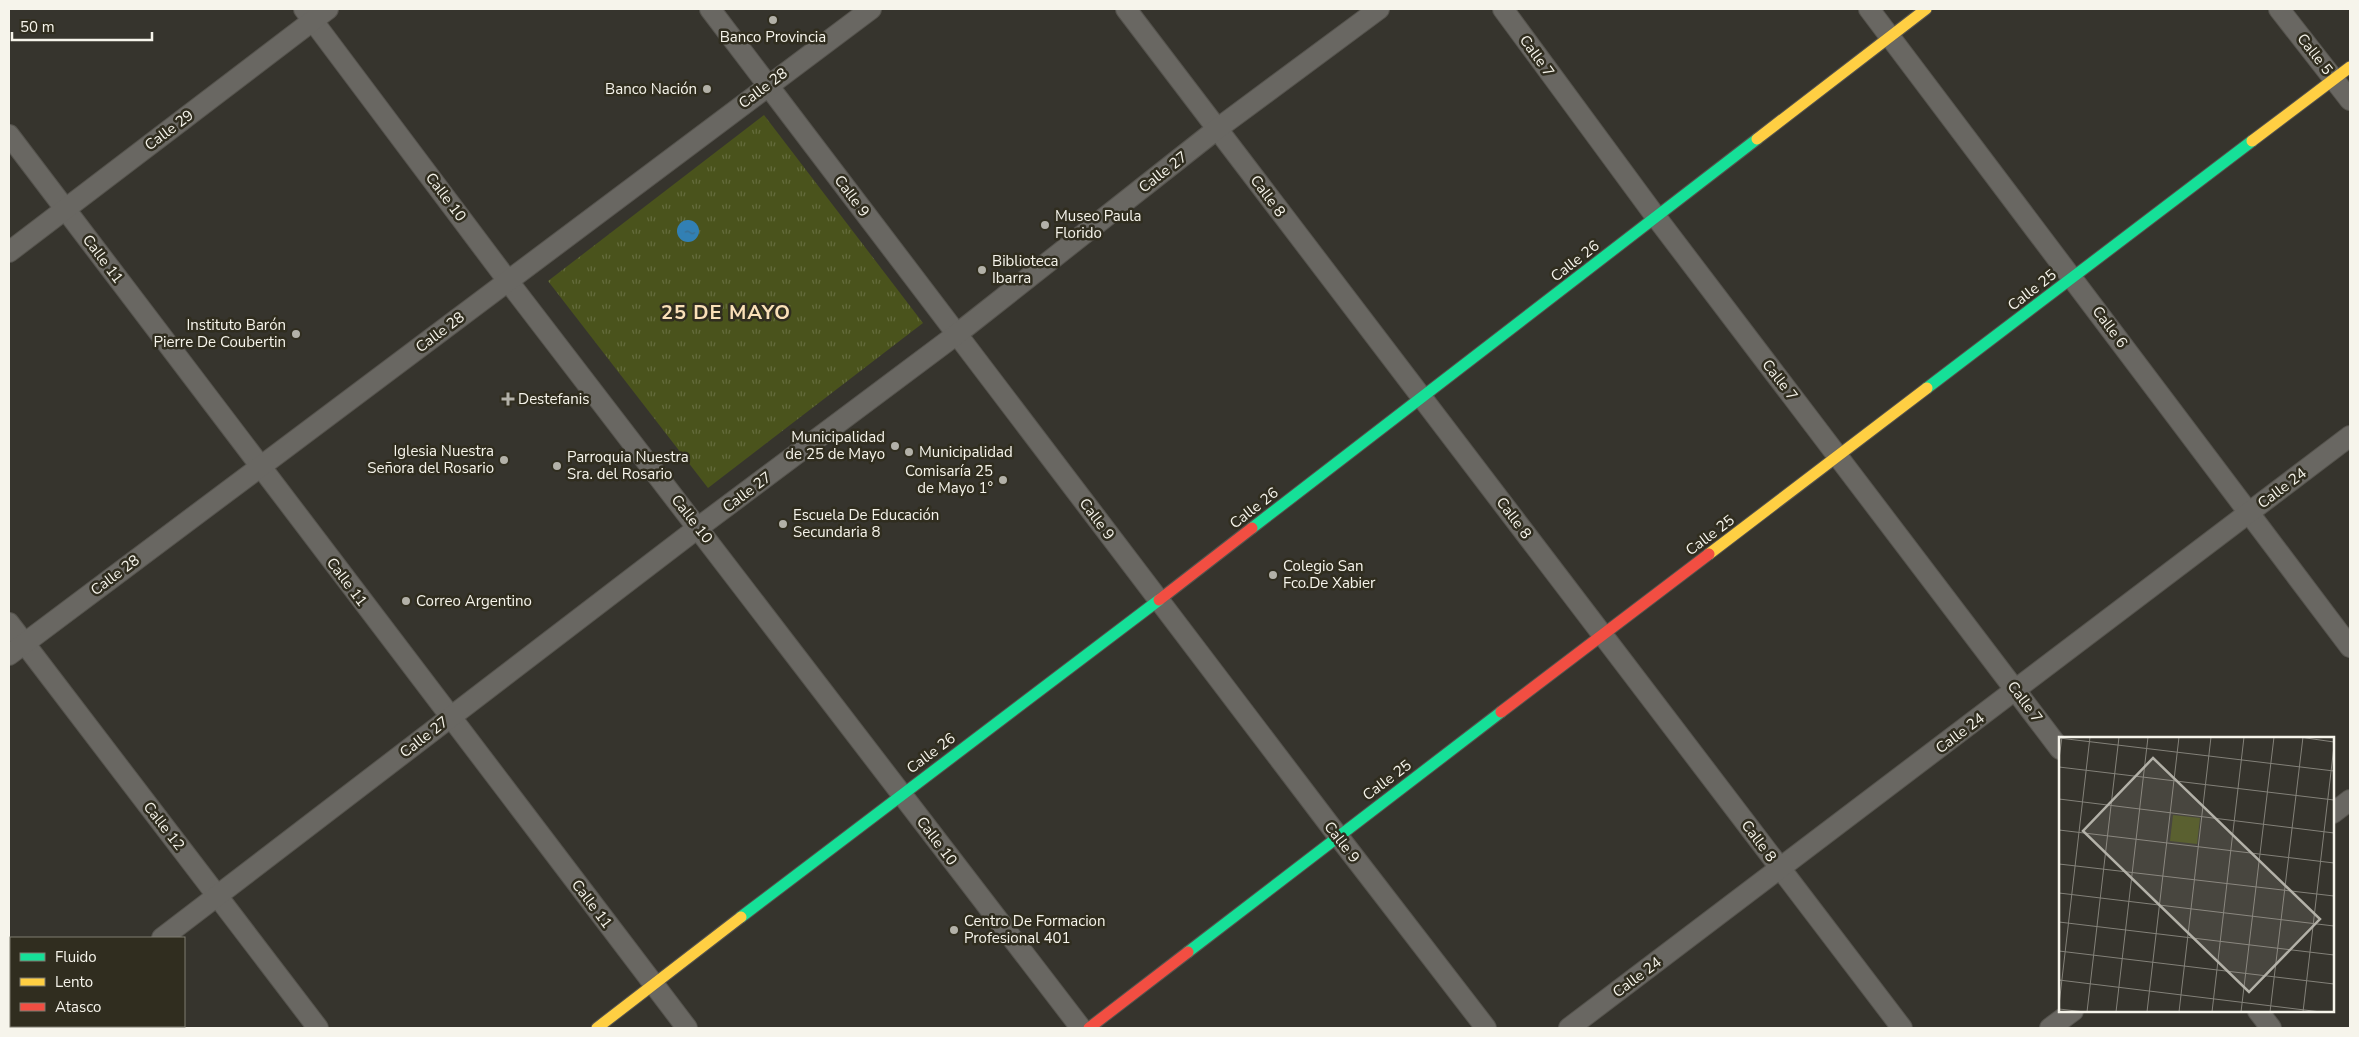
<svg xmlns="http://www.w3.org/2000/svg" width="2359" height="1037" font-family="'Nunito Sans',sans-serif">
<defs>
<pattern id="grass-tufts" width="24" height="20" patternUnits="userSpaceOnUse" patternTransform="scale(1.25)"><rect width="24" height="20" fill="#4a531c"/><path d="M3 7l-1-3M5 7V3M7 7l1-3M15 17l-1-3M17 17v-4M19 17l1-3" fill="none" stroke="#656c3d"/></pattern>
<pattern id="water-ripples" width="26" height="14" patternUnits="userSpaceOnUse" patternTransform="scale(1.25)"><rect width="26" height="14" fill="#3280b4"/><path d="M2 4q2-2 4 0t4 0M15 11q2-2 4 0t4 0" fill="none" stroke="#3c6a88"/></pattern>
</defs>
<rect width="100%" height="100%" fill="#36342d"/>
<!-- grass -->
<path fill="url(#grass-tufts)" d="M764,115L923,323L708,488L548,281Z"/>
<!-- water -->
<circle fill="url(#water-ripples)" cx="688" cy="231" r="11"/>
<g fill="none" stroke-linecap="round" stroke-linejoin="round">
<!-- street casing -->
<g stroke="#55534d" stroke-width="22">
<g id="street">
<path d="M304,9L508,281L1081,1028"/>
<path d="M710,9L1338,836L1486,1028"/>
<path d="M1126,9L1902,1028"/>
<path d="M1503,9L1656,217L2060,749"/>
<path d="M1869,9L2350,647"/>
<path d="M2279,9L2350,100"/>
<path d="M9,135L687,1028"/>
<path d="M9,252L328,9"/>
<path d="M9,623L318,1028"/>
<path d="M9,655L871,9"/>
<path d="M2333,813L2350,800"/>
<path d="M162,938L699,527L957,334L1217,129L1379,9"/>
<path d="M2258,1011L2271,1028"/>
<path d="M43,1028L47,1026"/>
<path d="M1569,1028L2350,436"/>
<path d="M2050,1028L2073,1011"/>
</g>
</g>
<!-- fast casing -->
<g stroke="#55534d" stroke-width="13">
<g id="fast">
<path d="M1927,388L2252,141"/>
<path d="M1252,528L1757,139"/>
<path d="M741,917L1159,600"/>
<path d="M1188,952L1501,712"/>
</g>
</g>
<!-- slow casing -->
<g stroke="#55534d" stroke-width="13">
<g id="slow">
<path d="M1757,139L1926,9"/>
<path d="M2252,141L2350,67"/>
<path d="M1709,554L1927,388"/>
<path d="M597,1028L741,917"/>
</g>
</g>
<!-- jam casing -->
<g stroke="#55534d" stroke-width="13">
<g id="jam">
<path d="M1159,600L1252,528"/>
<path d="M1501,712L1709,554"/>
<path d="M1089,1028L1188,952"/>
</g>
</g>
<!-- street -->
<use href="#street" stroke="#696762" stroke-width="20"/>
<!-- fast -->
<use href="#fast" stroke="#16e098" stroke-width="11"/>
<!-- slow -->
<use href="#slow" stroke="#ffcf43" stroke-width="11"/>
<!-- jam -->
<use href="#jam" stroke="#f24e42" stroke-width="11"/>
</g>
<!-- markers -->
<g fill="#b3b1a8" stroke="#302d1f" stroke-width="2">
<circle cx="773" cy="20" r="5"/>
<circle cx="707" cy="89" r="5"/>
<circle cx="1045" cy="225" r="5"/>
<circle cx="982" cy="270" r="5"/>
<circle cx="296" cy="334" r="5"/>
<path d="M505.5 391.5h5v5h5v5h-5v5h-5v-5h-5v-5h5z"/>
<circle cx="895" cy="446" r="5"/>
<circle cx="909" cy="452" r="5"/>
<circle cx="504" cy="460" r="5"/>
<circle cx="557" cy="466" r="5"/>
<circle cx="1003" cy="480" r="5"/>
<circle cx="783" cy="524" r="5"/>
<circle cx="1273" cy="575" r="5"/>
<circle cx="406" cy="601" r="5"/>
<circle cx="954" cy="930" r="5"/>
</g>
<g text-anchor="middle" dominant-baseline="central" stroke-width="5" stroke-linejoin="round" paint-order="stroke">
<!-- poi labels -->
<g font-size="15" fill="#f6f4eb" stroke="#302d1f" text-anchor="start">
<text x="773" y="37" text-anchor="middle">Banco Provincia</text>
<text x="697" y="89" text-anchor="end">Banco Nación</text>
<text x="1055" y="216">Museo Paula<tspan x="1055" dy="17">Florido</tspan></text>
<text x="992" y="261">Biblioteca<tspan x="992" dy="17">Ibarra</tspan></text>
<text x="286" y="325" text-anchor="end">Instituto Barón<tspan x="286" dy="17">Pierre De Coubertin</tspan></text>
<text x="518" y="399">Destefanis</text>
<text x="885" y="437" text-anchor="end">Municipalidad<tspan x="885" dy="17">de 25 de Mayo</tspan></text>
<text x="494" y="451" text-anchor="end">Iglesia Nuestra<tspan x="494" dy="17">Señora del Rosario</tspan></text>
<text x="919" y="452">Municipalidad</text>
<text x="567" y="457">Parroquia Nuestra<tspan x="567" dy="17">Sra. del Rosario</tspan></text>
<text x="993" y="471" text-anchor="end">Comisaría 25<tspan x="993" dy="17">de Mayo 1°</tspan></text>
<text x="793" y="515">Escuela De Educación<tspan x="793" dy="17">Secundaria 8</tspan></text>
<text x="1283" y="566">Colegio San<tspan x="1283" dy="17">Fco.De Xabier</tspan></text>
<text x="416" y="601">Correo Argentino</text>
<text x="964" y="921">Centro De Formacion<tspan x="964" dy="17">Profesional 401</tspan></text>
</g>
<!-- street labels -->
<g font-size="15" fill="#f6f4eb" stroke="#302d1f">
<text transform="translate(2315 54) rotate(52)">Calle 5</text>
<text transform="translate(1537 56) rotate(54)">Calle 7</text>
<text transform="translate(763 88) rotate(-37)">Calle 28</text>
<text transform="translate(169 130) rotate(-37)">Calle 29</text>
<text transform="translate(1163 172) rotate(-38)">Calle 27</text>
<text transform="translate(852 196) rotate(53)">Calle 9</text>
<text transform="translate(1268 196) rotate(53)">Calle 8</text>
<text transform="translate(446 197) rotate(53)">Calle 10</text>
<text transform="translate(103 259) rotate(53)">Calle 11</text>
<text transform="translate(1575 261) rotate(-38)">Calle 26</text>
<text transform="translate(2032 290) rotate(-38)">Calle 25</text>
<text transform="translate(2110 327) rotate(53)">Calle 6</text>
<text transform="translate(440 332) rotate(-37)">Calle 28</text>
<text transform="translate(1780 380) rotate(52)">Calle 7</text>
<text transform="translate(2282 488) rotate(-37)">Calle 24</text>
<text transform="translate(747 492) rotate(-37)">Calle 27</text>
<text transform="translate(1254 508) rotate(-38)">Calle 26</text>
<text transform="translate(1514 518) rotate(53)">Calle 8</text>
<text transform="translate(692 519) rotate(52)">Calle 10</text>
<text transform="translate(1097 519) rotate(53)">Calle 9</text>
<text transform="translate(1710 535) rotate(-37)">Calle 25</text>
<text transform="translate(115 575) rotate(-37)">Calle 28</text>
<text transform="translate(347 582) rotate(53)">Calle 11</text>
<text transform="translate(2025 702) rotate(53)">Calle 7</text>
<text transform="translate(1960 733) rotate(-37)">Calle 24</text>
<text transform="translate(424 737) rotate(-38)">Calle 27</text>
<text transform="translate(931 753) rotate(-37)">Calle 26</text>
<text transform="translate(1387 780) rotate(-37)">Calle 25</text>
<text transform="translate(164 826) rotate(52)">Calle 12</text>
<text transform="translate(937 841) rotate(53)">Calle 10</text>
<text transform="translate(1759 841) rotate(53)">Calle 8</text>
<text transform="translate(1342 842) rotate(52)">Calle 9</text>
<text transform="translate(592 904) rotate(53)">Calle 11</text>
<text transform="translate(1637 977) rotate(-37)">Calle 24</text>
</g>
<!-- district labels -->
<g font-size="20" font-weight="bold" letter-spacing="1" fill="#fae0b8" stroke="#302d1f">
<text x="726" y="312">25 DE MAYO</text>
</g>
</g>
<!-- overview -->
<g transform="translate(2059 737)">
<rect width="275" height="275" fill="#36342d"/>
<path d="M114,78L141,81L138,107L111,104Z" fill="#4a531c"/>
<path fill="none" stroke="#838179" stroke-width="1" d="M240,0L275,5M0,1L275,34M0,22L3,0M0,30L275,63M0,62L275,96M0,93L275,126M0,127L275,159M0,156L275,189M0,185L275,218M0,214L275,247M0,243L262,275M0,268L31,0M0,272L26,275M28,275L60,0M57,275L89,0M88,275L120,0M120,275L152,0M153,275L185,0M182,275L215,0M211,275L244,0M244,275L275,9"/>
<path fill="#b3b1a8" fill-opacity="0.15" stroke="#b3b1a8" stroke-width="2.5" d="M94,21L261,182L190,255L24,94Z"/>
<rect width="275" height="275" fill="none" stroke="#f6f4eb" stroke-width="2.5"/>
</g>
<!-- border -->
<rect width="2359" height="1037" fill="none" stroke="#f6f4eb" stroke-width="20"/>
<!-- legend -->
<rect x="10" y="937" width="175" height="90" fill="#302d1f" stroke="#7f7d71"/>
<rect x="20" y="953" width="25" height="8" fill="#16e098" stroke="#7f7d71"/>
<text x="55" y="962" font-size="15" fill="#f6f4eb">Fluido</text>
<rect x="20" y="978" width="25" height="8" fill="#ffcf43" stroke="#7f7d71"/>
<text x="55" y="987" font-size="15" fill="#f6f4eb">Lento</text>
<rect x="20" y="1003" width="25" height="8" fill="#f24e42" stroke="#7f7d71"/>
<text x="55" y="1012" font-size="15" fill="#f6f4eb">Atasco</text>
<!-- scale -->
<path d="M12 32v8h140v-8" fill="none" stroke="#f6f4eb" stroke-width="2.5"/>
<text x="20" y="32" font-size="15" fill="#f6f4eb" stroke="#302d1f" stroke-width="4" paint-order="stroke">50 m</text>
</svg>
